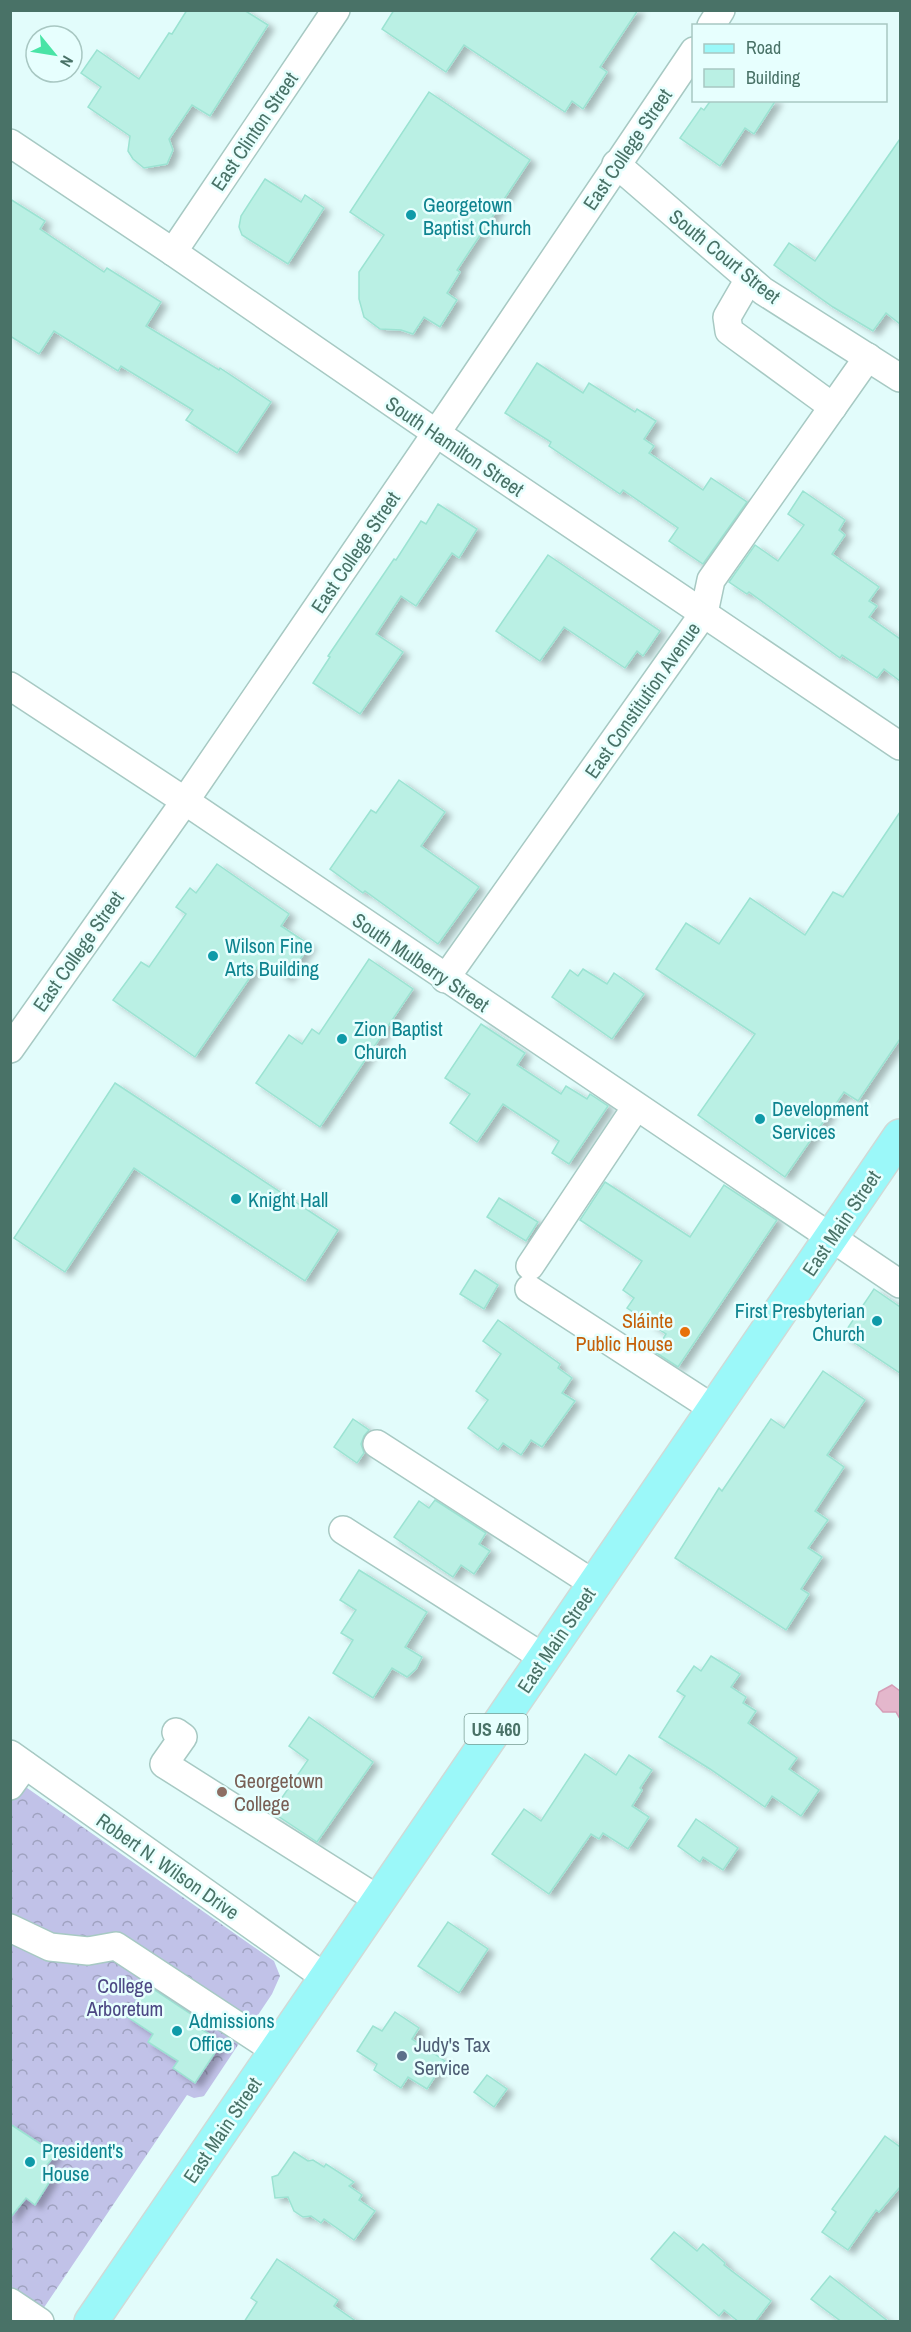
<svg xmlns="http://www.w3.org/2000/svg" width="911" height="2332" font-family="'Archivo Narrow',sans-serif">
<defs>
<pattern id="forest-crowns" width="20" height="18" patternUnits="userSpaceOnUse" patternTransform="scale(1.5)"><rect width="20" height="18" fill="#c1c2e8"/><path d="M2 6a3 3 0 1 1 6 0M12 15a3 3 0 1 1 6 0" fill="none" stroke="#9fa2c0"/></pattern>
<filter id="shadow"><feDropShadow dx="6" dy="4" stdDeviation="3" flood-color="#0004"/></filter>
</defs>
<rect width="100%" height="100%" fill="#e2fcfb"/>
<!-- forest -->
<path fill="url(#forest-crowns)" d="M10,1776L274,1961L280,1976L272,1994L204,2096L194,2098L187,2095L41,2312L11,2291Z"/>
<!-- water -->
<path fill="#e4b7cc" stroke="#d69db7" stroke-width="1.5" d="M892,1685L900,1691V1719L896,1712H883L876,1704L879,1692Z"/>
<!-- building -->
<g fill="#baf0e4" stroke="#9be3d2" stroke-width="1.5" filter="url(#shadow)">
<path d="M187,10H244L268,25L210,116L192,105L169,139L173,150L167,164L144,168L133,159L128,151L130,136L88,107L101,87L81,73L97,50L139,79L169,33L172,34Z"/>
<path d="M394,10H638L600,67L607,72L583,109L572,101L565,112L464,45L446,72L382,29Z"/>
<path d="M429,92L530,160L457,270L460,272L447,293L457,300L440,327L424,317L413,334L401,330L380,329L364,317L359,299V272L384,235L350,212Z"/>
<path d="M711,100H776L754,134L745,128L720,166L680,138L701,108L704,110Z"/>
<path d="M900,139V324L886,313L873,331L833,307L774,265L789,243L815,261Z"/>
<path d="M265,179L301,202L305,195L324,208L288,264L242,235L239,227L241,216Z"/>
<path d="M10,199L45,221L40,229L104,272L107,268L161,302L146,326L219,370L220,368L271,402L237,453L186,420L193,410L121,366L118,371L54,331L39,354L10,336Z"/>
<path d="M537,363L583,393L589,383L635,412L637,409L656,421L644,439L654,446L649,453L703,490L711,478L747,502L703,564L669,541L678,528L623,490L620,494L549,446L551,442L505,413Z"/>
<path d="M803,491L845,520L839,530L845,535L832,554L879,587L869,601L877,606L869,617L900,639V681L884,669L877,678L842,655L840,658L749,592L747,594L729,582L755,545L778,561L804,525L788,514Z"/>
<path d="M438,504L477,529L459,558L452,553L416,606L401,596L376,634L403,652L360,714L313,683L330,657L328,656L394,559L396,560L421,521L426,524Z"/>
<path d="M548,555L660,631L643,656L637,651L625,668L564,627L540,661L496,631Z"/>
<path d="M399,780L445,812L421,846L479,887L438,944L365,891L363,893L330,869L371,810L376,813Z"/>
<path d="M900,812V1039L858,1101L844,1092L785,1177L698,1115L755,1034L656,969L686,923L719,944L750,898L805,935L833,892L843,897Z"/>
<path d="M217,864L289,914L281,926L310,945L287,978L262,960L195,1057L113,1000L141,962L149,967L186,914L176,907L190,888L196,893Z"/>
<path d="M369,959L413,989L320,1127L256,1083L289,1035L302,1044L312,1029L319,1034Z"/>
<path d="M583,969L607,984L614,973L644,994L612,1039L552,997L570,970L578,976Z"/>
<path d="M481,1024L525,1053L517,1065L561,1094L566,1086L587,1099L590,1094L608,1106L569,1164L552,1153L559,1141L503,1104L477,1142L450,1123L470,1094L445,1078Z"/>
<path d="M115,1083L338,1230L305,1281L134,1168L65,1272L14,1238Z"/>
<path d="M605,1182L690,1237L724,1185L777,1220L678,1367L655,1352L666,1334L627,1308L634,1298L623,1290L642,1261L580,1220Z"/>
<path d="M499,1198L538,1222L526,1241L487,1217Z"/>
<path d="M475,1270L498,1285L484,1309L460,1294Z"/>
<path d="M874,1289L900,1307V1373L843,1335Z"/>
<path d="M498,1320L560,1364L558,1368L572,1378L562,1393L575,1401L542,1447L531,1440L521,1455L503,1443L498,1450L468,1428L488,1400L476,1391L501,1354L483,1341Z"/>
<path d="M823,1371L865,1400L827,1455L844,1467L815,1511L828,1520L808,1548L822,1557L801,1589L809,1594L786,1630L675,1558L719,1488L722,1491L771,1419L784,1428Z"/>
<path d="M353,1419L369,1430L364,1436L361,1444L364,1453L357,1463L334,1447Z"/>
<path d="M435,1500L486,1533L479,1544L490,1551L474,1574L461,1565L453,1577L394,1537L419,1501L429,1508Z"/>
<path d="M359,1570L427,1612L405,1647L422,1657L416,1669L407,1677L392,1668L373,1698L333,1673L353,1640L341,1633L356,1610L340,1600Z"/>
<path d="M711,1656L740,1674L731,1687L746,1697L743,1703L756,1711L748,1723L797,1758L789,1769L819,1790L801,1816L772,1796L765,1807L710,1769L659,1737L685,1696L677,1691L694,1666L701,1671Z"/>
<path d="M309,1717L373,1762L317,1842L272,1812L308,1760L289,1746Z"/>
<path d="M585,1754L616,1775L629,1755L652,1770L640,1788L642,1790L632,1806L649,1817L628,1849L603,1833L599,1839L591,1834L549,1894L492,1854L524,1809L541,1821Z"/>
<path d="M696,1819L738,1848L723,1870L703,1857L700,1862L678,1846Z"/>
<path d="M448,1922L488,1949L459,1993L418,1966Z"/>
<path d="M147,1985L204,2023L201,2029L222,2042L195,2083L173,2068L178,2061L148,2042L153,2034L126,2016Z"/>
<path d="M395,2012L419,2028L412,2039L445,2061L427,2089L408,2077L401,2088L374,2070L377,2064L357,2051L373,2026L382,2031Z"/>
<path d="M487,2075L507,2089L494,2107L474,2092Z"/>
<path d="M10,2124L56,2154L42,2171L52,2178L35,2205L26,2198L10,2218Z"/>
<path d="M885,2136L900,2147V2187L879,2212L876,2210L848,2250L822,2232L836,2212L832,2209Z"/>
<path d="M294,2152L308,2161L313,2160L324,2167L326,2164L354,2182L349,2186L362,2195L359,2200L375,2211L354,2240L324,2219L321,2223L311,2216L303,2217L294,2211L288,2197L275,2198L272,2177L278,2175Z"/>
<path d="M674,2232L697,2251L703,2244L725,2263L724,2265L771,2301L755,2322H739L724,2310L719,2316L651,2259Z"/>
<path d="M277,2259L338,2300L334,2306L357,2322H244L257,2302L251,2298Z"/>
<path d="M830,2276L889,2322H842L811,2299Z"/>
</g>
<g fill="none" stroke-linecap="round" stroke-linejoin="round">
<!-- minor casing -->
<g stroke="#a7c9c3" stroke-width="30">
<g id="minor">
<path d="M711,26L721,10"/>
<path d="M10,143L173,252L436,433L900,746"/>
<path d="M616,164L763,291L900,378"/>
<path d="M173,252L336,10"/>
<path d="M749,279L727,317L729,331L833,407"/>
<path d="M10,686L185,801L900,1284"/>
<path d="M445,979L704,613L711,580L868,357"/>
<path d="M10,1049L185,801L454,407L694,51"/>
<path d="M530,1266L636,1107"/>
<path d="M529,1289L714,1409"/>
<path d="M377,1444L594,1584"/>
<path d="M343,1530L544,1658"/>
<path d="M176,1732L183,1737L164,1764L379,1900"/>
<path d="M10,1754L326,1978"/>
<path d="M10,1786L25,1765"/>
<path d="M10,1928L50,1947L88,1951L116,1946L276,2051"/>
<path d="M10,2302L40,2322"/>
</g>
</g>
<!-- major casing -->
<g stroke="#d0dad7" stroke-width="36">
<path id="major" d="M91,2322L900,1136"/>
</g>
<!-- minor -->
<use href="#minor" stroke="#fff" stroke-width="27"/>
<!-- major -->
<use href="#major" stroke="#9bf8f9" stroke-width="33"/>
</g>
<!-- markers -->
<g fill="#0f9aa8" stroke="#e7fffe" stroke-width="2">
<circle cx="411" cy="215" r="6"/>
<circle cx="213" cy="956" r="6"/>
<circle cx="342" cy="1039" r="6"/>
<circle cx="760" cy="1119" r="6"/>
<circle cx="236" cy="1199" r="6"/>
<circle cx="877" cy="1321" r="6"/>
<circle cx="177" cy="2031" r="6"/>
<circle cx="30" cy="2162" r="6"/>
</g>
<circle fill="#e8710a" stroke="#e7fffe" stroke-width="2" cx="685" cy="1332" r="6"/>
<circle fill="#8d6e63" stroke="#e7fffe" stroke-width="2" cx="222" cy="1792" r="6"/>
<circle fill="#5c6f8a" stroke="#e7fffe" stroke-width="2" cx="402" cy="2056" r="6"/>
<g text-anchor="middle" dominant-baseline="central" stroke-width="5" stroke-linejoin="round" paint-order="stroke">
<!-- shield labels -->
<rect fill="#e7fffe" stroke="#789c94" stroke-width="1.5" x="464.5" y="1714" width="63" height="30" rx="4.5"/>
<g font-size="18" font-weight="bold" fill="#497267">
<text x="496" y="1729">US 460</text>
</g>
<!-- street labels -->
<g font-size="20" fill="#497267" stroke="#e7fffe">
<text transform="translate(254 131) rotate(-56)">East Clinton Street</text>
<text transform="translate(627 149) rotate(-56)">East College Street</text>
<text transform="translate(725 256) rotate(39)">South Court Street</text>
<text transform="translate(455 446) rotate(34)">South Hamilton Street</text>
<text transform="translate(355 552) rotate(-56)">East College Street</text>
<text transform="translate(642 700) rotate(-55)">East Constitution Avenue</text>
<text transform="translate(78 951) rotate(-55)">East College Street</text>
<text transform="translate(421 962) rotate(34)">South Mulberry Street</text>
<text transform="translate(841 1223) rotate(-56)">East Main Street</text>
<text transform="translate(556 1640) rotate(-56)">East Main Street</text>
<text transform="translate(168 1866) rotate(35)">Robert N. Wilson Drive</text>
<text transform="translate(222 2130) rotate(-56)">East Main Street</text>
</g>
<!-- culture labels -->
<g font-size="20" fill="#0d838f" stroke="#e7fffe" text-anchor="start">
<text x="423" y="204">Georgetown<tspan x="423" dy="23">Baptist Church</tspan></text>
<text x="225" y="945">Wilson Fine<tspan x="225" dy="23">Arts Building</tspan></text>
<text x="354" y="1028">Zion Baptist<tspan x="354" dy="23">Church</tspan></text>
<text x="772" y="1108">Development<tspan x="772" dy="23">Services</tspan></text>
<text x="248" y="1199">Knight Hall</text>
<text x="865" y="1310" text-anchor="end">First Presbyterian<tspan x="865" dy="23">Church</tspan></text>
<text x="189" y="2020">Admissions<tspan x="189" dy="23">Office</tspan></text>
<text x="42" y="2150">President's<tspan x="42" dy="23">House</tspan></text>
</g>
<!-- food labels -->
<g font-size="20" fill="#c56008" stroke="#e7fffe" text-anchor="end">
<text x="673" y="1320">Sláinte<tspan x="673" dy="23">Public House</tspan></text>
</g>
<!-- education labels -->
<g font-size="20" fill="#785e54" stroke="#e7fffe" text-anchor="start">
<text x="234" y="1780">Georgetown<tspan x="234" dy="23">College</tspan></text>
</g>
<!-- park labels -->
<g font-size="20" fill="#4c4783" stroke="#e7fffe">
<text x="125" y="1985">College<tspan x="125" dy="23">Arboretum</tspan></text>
</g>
<!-- service labels -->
<g font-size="20" fill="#4e5e75" stroke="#e7fffe" text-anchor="start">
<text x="414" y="2044">Judy's Tax<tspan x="414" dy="23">Service</tspan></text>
</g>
</g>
<!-- border -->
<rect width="911" height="2332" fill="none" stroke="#497267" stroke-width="24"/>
<!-- legend -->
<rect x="692" y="24" width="195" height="78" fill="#e7fffe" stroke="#a8c7c2" stroke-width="1.5"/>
<rect x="704" y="44" width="30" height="9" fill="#9bf8f9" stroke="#a8c7c2" stroke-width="1.5"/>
<text x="746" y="54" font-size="18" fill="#497267">Road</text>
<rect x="704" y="69" width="30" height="18" fill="#baf0e4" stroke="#a8c7c2" stroke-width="1.5"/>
<text x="746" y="84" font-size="18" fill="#497267">Building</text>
<!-- north arrow -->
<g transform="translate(54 54) rotate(120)"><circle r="28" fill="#e7fffe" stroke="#a8c7c2" stroke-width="1.5"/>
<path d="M0-4.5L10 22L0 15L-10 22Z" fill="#49e4a6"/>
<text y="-9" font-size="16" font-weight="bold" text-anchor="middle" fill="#497267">N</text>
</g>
</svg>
